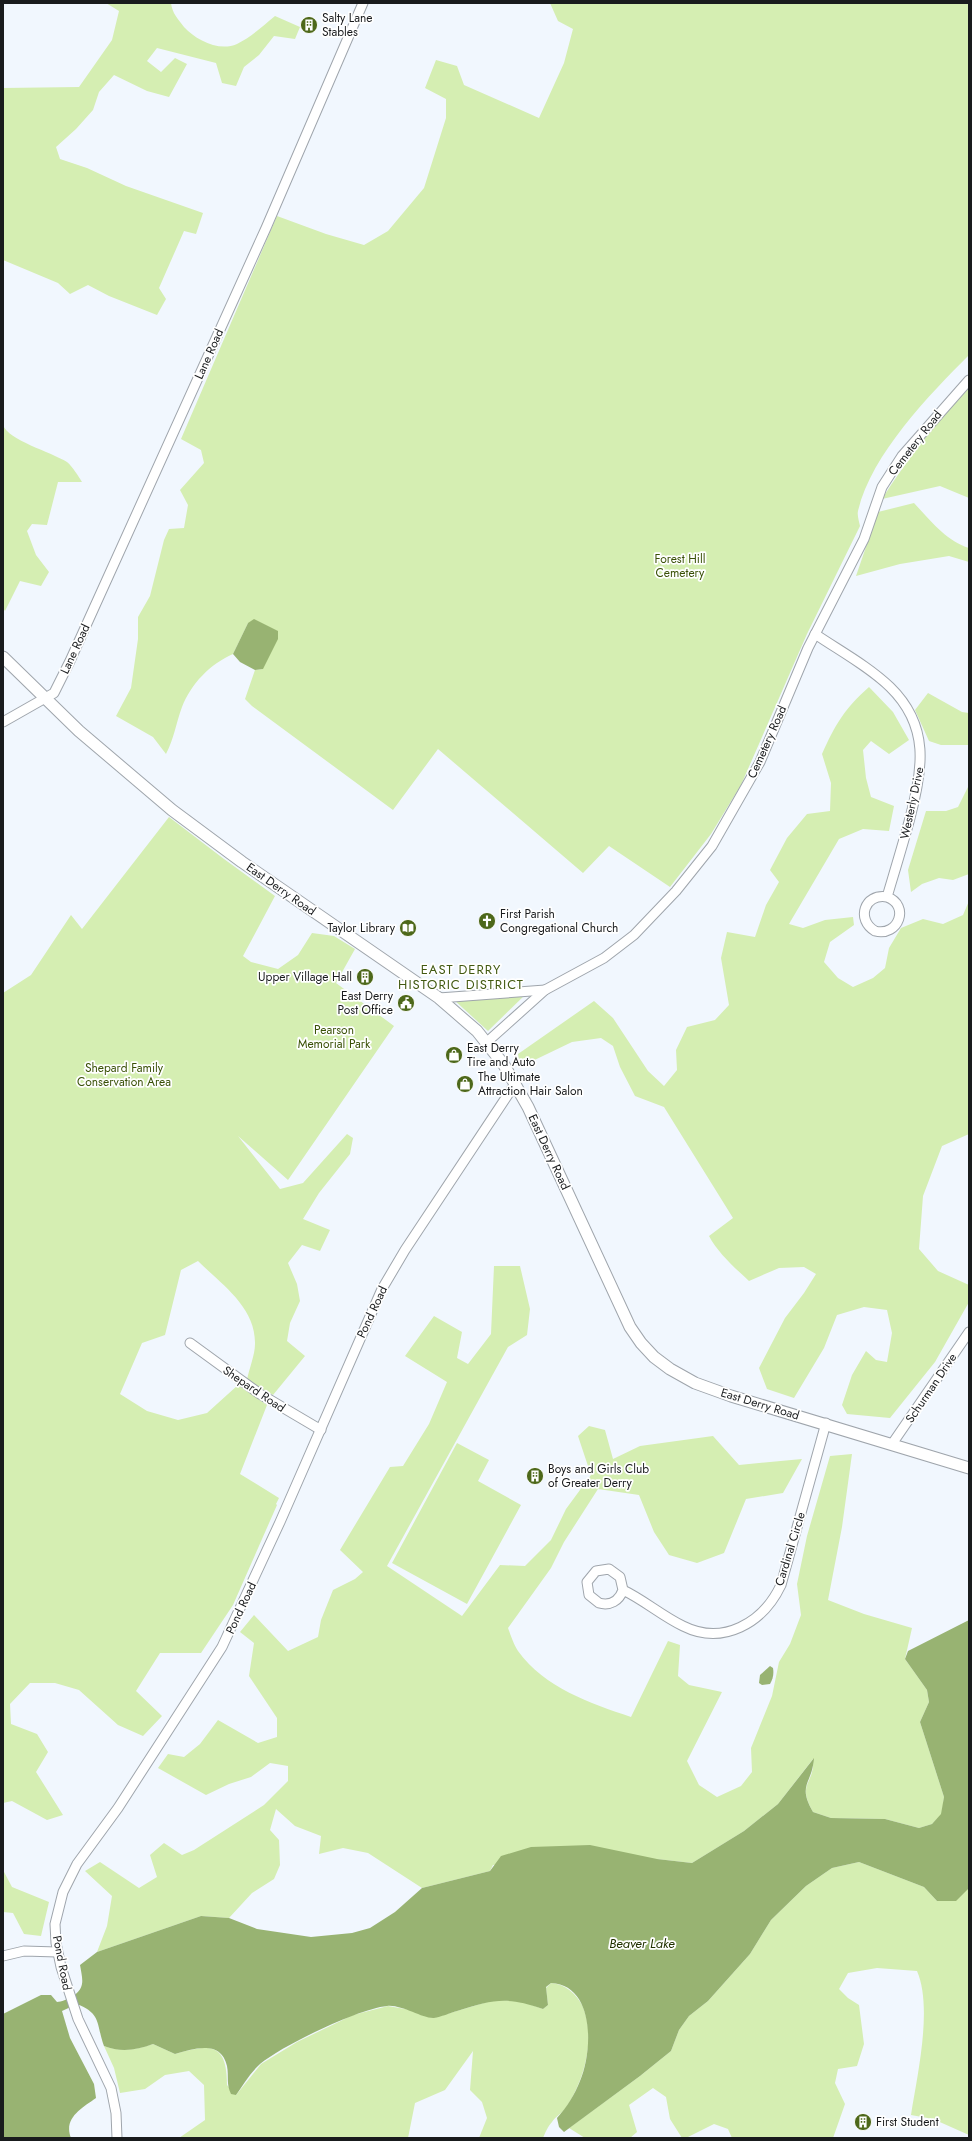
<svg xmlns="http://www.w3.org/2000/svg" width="972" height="2141" font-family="Jost,sans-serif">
<rect width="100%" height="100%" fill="#f1f7fe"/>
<!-- green -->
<g fill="#d5eeb2">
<path d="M106,3H171C172,13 178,19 184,27C196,40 219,52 237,44C251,37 263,26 275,16L300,27L295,39L274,36L259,55L244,67L236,86L222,83L216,63L157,48L147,61L161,72L175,58L187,64L169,97L147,91L114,75L99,92L93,110L76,129L56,147L60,159L87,168L126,186L203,213L196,234L184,231L159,288L166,299L157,315L109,296L88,285L70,294L58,283L3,260V88L79,87L112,40L119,11Z"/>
<path d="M550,3H969V355C929,395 871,455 858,511C857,515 859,521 860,526L807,634L741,785L711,834L670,887L609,846L583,873L438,749L393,810L252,706L245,699L255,670L263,669L248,623L233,654C210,664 191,684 182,707C176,723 174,739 166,754L153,737L116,716L131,688L138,639V617L150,596L164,540L169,529L184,528L188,505L180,490L204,463L201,450L181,439L277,216L326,234L364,245L388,231L424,188L446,118V99L425,88L436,60L457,66L464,85L539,118L564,63L573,29L558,21Z"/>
<path d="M969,387V498L940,486L882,499C908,458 936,422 969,387Z"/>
<path d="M3,425C8,440 51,452 67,462C73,467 78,476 82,482H58L47,525L32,524L27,531L36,555L49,572L41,586L20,581L5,611L3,608Z"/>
<path d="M914,503C930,520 946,541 969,548V562L949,556L900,564L856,576L878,512Z"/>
<path d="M869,687L893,712L909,740L889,754L871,741L863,750L866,778L871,797L894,806L889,831L863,829L839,839L789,924L803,928L825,920L853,917L854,925L830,942L824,962L838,978L853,987L873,978L885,968L889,948L901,928L923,919L943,924L963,915L969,901V1134L942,1146L923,1196L919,1249L938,1271L969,1285V1302L935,1362L890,1418L847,1414L842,1405L852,1375L866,1351L876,1360L887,1362L892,1333L887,1310L864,1307L837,1315L824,1348L794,1398L767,1389L759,1368L785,1318L804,1293L816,1274L804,1267L779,1268L749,1281C735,1268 718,1253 709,1236L733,1218L664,1107L635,1096L620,1067L613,1046L601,1038L572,1042L520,1067L518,1054L594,1001L613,1018L648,1071L664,1086L677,1070L676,1050L687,1027L715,1020L729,1005L721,958L727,932L755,937L766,905L779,882L770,870L787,838L807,814L830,811L831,783L822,754C835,725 845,708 869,687Z"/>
<path d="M928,693L962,712L969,713V745H941L929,741L915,710Z"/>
<path d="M969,785V874L953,880L939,878L922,884L911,892L908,870L926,811H946L958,807Z"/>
<path d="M169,817L224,859L275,896L243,956L251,962L278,969L298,955L312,933L334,936L355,949L336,983L394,1026L288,1180L238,1136L280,1189L303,1183L347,1134L353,1138L350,1154L319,1193L303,1219L330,1230L320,1251L302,1245L288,1263L297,1284L300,1301L290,1323L287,1341L305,1356L273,1395L247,1380C249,1369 255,1355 255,1344C256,1307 221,1284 198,1261L181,1270L165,1335L142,1343L120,1394L147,1411L178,1420L207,1413L238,1385L267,1405L240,1474L279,1498L276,1504L277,1505L233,1605L201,1653H160L136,1691L162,1716L143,1736L118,1725L79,1690L55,1683H30L10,1704L11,1724L37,1734L48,1752L36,1772L63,1815L47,1820L12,1801L3,1803V993L31,975L71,915L82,929Z"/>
<path d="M527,993L488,1031L453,999Z"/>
<path d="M494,1266H520L530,1309L527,1335L508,1347L387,1566L462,1616L500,1565L525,1566L551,1540L566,1509L591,1475L578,1436L589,1426L605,1430L613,1459L640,1446L713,1436L739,1465L802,1459L783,1493L746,1499L724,1553L697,1563L669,1555L654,1532L639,1495L598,1489L564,1542L551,1568L508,1628C511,1636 514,1645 518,1651C545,1688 590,1703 631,1717L668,1641L680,1645L678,1676L689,1685L722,1692L687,1761L699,1785L717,1797L741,1786L752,1772L751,1748L772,1696L779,1662L790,1644L801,1615L797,1584L807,1536L830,1456L852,1454L842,1527L828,1600L864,1614L912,1628L905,1659L927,1690L929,1702L920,1722L944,1797L942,1814L932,1824L919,1828L885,1819L831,1818L813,1812C796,1782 815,1785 813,1759L778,1804L744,1831L692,1863L657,1859L493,1865L490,1871L422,1888L368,1853L343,1848L319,1854L321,1836L295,1826L276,1809L270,1830L279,1840L280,1865L274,1879L252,1893L229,1918L201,1916L97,1952L107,1926L112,1896L85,1871L100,1862L139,1888L157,1877L150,1855L164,1843L182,1855L194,1850L264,1805L288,1781V1766L270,1763L251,1777L229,1784L206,1795L158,1768L168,1754L184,1757L200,1744L218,1720L258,1743L277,1737V1718L249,1676L254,1643L240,1632L254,1615L288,1651L318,1637L321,1620L333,1590L355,1579L363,1572L340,1550L390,1467L403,1466L429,1424L447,1382L405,1356L434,1316L462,1332L457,1358L468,1364L491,1334Z"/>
<path d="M457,1443L489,1460L478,1481L521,1505L467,1604L392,1563Z"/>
<path d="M859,1862L924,1887L937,1901L969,1888V2135L933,2119L911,2115C917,2076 933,2008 917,1971L877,1968L848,1973L839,1989L848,1998L859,2005L864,2044L857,2066L838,2069L835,2083L845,2104L833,2138H732L728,2129L714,2124L686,2138H682L670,2119L666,2097L653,2088L629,2105L637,2132L630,2138H585L569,2128L640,2076L671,2051L679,2030L689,2016L708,2001L750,1954L771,1920L806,1886L832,1868Z"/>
<path d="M3,1870L12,1887L49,1902L41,1936L24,1934L13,1913L3,1912Z"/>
<path d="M551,1983C565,1984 577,1994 583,2007C596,2039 584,2082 565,2109C561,2114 555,2117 552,2122C548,2126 545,2133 543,2138H479L487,2118L482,2102L470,2090L473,2051L445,2090L415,2103L408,2138H179L205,2120L204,2085L189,2071L165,2075L145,2089L120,2093L114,2068L104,2046C121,2052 137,2050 153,2044L175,2054C210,2044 227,2042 227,2085L236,2095L261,2064L297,2042L353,2015L388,2006L411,2010L433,2018L494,2000L521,2001L543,2009L548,2005L546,1988Z"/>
</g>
<!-- water -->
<g fill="#98b372">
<path d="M254,619L278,631V639L263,669L255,670L240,662L233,654L248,623Z"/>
<path d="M969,1620V1888L956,1901H937L924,1887L859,1862L832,1868L806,1886L771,1920L750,1954L708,2001L689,2016L679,2030L671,2051L640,2076L564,2132L559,2127L557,2118C567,2107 575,2094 580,2081C593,2051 595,1985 551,1983L546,1987L548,2005L543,2009C506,1996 493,2000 457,2011C450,2013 441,2017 434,2018C423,2019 401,2004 387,2006C358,2009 283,2045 260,2064C250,2073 243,2085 236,2095L231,2094C226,2084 229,2076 227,2066C221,2039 193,2049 175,2054L153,2044C137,2050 121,2053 104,2046C96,2024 102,2014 77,2004L62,2011L70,2038L94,2084L96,2098C82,2108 63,2118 71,2138H3V2014L41,1995H51L57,2002C66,2001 80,1995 82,1984C83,1979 81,1971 80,1965L97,1952L201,1916L229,1918L257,1929L311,1937L352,1933L370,1928L395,1912L422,1888L490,1871L501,1856L531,1847L590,1845L657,1859L692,1863L744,1831L778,1804L814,1758C812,1785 797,1784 813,1812L831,1818L885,1819L919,1828L932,1824L941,1814L944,1797L920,1722L929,1702L927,1690L905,1659L908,1651Z"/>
<path d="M770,1666L773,1668C774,1674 773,1679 770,1684L762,1685L759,1683L760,1675Z"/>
</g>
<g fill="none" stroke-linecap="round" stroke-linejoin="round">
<!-- minor casing -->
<g stroke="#9fa5ac" stroke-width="11">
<g id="minor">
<path d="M815,634C840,651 868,666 890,687C930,726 923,769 910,818C903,844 895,870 887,897C864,893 856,920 875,931C899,937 910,905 887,897"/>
<path d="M3,722L54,693L70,661L266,228L363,3"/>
<path d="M439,998L545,990"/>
<path d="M487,1042L545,990L604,958L634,935L676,891L712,846L760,762L808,648L864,539L882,487L902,456L969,380"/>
<path d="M190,1343L260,1394L321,1430"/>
<path d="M892,1444L969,1332"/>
<path d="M623,1590L620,1577L609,1569L596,1571L587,1582L589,1595L599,1603C610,1606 619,1601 623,1590C644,1600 662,1616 683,1626C723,1646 763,1623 781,1585L826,1423"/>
<path d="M3,1956L24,1951L57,1952"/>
<path d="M117,2138L116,2113L111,2088L78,2019L61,1967L56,1943L55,1924L63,1892L77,1864L118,1808L222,1647L280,1522L382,1289L405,1250L515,1084"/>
</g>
</g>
<!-- tertiary casing -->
<g stroke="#9fa5ac" stroke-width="13">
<path id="tertiary" d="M3,657L79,731L172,810L242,862L439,998L477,1031L504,1065L528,1107L630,1327L641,1343L654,1357L670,1369L695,1383L731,1396L969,1468"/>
</g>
<!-- minor -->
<use href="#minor" stroke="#fff" stroke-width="9"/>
<!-- tertiary -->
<use href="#tertiary" stroke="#fff" stroke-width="11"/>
</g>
<!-- icons -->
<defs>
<g id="building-disc" transform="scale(0.9)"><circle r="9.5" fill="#4d681a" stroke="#fff"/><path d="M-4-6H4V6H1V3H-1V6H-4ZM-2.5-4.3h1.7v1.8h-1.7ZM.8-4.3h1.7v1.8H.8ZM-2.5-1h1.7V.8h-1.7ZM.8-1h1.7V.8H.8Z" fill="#fff"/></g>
<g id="church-disc" transform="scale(0.9)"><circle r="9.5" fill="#4d681a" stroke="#fff"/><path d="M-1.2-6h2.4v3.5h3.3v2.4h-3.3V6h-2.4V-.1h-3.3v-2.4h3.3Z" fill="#fff"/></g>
<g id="library-disc" transform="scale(0.9)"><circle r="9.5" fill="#4d681a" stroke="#fff"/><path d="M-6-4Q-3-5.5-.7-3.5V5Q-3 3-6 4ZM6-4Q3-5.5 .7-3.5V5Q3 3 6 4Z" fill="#fff"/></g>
<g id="civic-disc" transform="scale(0.9)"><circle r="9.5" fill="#4d681a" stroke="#fff"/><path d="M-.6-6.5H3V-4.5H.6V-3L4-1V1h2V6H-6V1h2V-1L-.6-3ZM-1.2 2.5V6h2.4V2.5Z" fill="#fff"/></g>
<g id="shop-disc" transform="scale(0.9)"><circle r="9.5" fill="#4d681a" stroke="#fff"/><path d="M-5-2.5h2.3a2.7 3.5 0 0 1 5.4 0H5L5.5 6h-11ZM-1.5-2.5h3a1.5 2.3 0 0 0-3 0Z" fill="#fff"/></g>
</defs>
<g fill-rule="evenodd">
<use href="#building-disc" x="309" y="25"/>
<use href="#church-disc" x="487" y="921"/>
<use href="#library-disc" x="408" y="928"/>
<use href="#building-disc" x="365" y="977"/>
<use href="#civic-disc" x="406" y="1003"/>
<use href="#shop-disc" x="454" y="1055"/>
<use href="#shop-disc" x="465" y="1084"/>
<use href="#building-disc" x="535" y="1476"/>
<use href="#building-disc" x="863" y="2122"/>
</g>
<g text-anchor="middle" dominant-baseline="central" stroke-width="3.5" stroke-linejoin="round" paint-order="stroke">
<!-- poi labels -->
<g font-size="12" fill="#191b1d" stroke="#fff" text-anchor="start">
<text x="322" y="18">Salty Lane<tspan x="322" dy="14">Stables</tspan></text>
<text x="500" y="914">First Parish<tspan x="500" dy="14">Congregational Church</tspan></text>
<text x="395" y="928" text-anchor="end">Taylor Library</text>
<text x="352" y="977" text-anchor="end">Upper Village Hall</text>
<text x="393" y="996" text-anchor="end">East Derry<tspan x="393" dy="14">Post Office</tspan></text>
<text x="467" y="1048">East Derry<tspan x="467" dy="14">Tire and Auto</tspan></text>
<text x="478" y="1077">The Ultimate<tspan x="478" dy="14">Attraction Hair Salon</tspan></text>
<text x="548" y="1469">Boys and Girls Club<tspan x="548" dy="14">of Greater Derry</tspan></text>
<text x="876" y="2122">First Student</text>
</g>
<!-- street labels -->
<g font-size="12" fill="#191b1d" stroke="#fff">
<text transform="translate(209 354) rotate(-66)">Lane Road</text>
<text transform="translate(915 443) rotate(-52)">Cemetery Road</text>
<text transform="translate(75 649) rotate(-65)">Lane Road</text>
<text transform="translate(767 742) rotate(-66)">Cemetery Road</text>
<text transform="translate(912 803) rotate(-78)">Westerly Drive</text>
<text transform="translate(281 889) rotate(35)">East Derry Road</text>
<text transform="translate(549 1152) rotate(65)">East Derry Road</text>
<text transform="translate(372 1312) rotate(-65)">Pond Road</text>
<text transform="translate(931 1388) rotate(-56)">Schurman Drive</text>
<text transform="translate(254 1389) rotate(34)">Shepard Road</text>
<text transform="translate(760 1404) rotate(17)">East Derry Road</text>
<text transform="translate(790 1549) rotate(-73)">Cardinal Circle</text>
<text transform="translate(241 1608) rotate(-65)">Pond Road</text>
<text transform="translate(62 1963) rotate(79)">Pond Road</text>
</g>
<!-- park labels -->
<g font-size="12" fill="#3a5107" stroke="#fff">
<text x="680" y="559">Forest Hill<tspan x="680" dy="14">Cemetery</tspan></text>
<text x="334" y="1030">Pearson<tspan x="334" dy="14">Memorial Park</tspan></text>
<text x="124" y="1068">Shepard Family<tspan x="124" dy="14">Conservation Area</tspan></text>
</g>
<!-- neighbourhood labels -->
<g font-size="13" letter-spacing="1" fill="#425a12" stroke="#fff">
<text x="461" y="969">EAST DERRY<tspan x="461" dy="15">HISTORIC DISTRICT</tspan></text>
</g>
<!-- water labels -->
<g font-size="13" font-style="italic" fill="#223201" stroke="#fff">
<text x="642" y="1943">Beaver Lake</text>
</g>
</g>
<!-- border -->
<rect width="972" height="2141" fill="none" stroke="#191b1d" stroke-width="8"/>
</svg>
